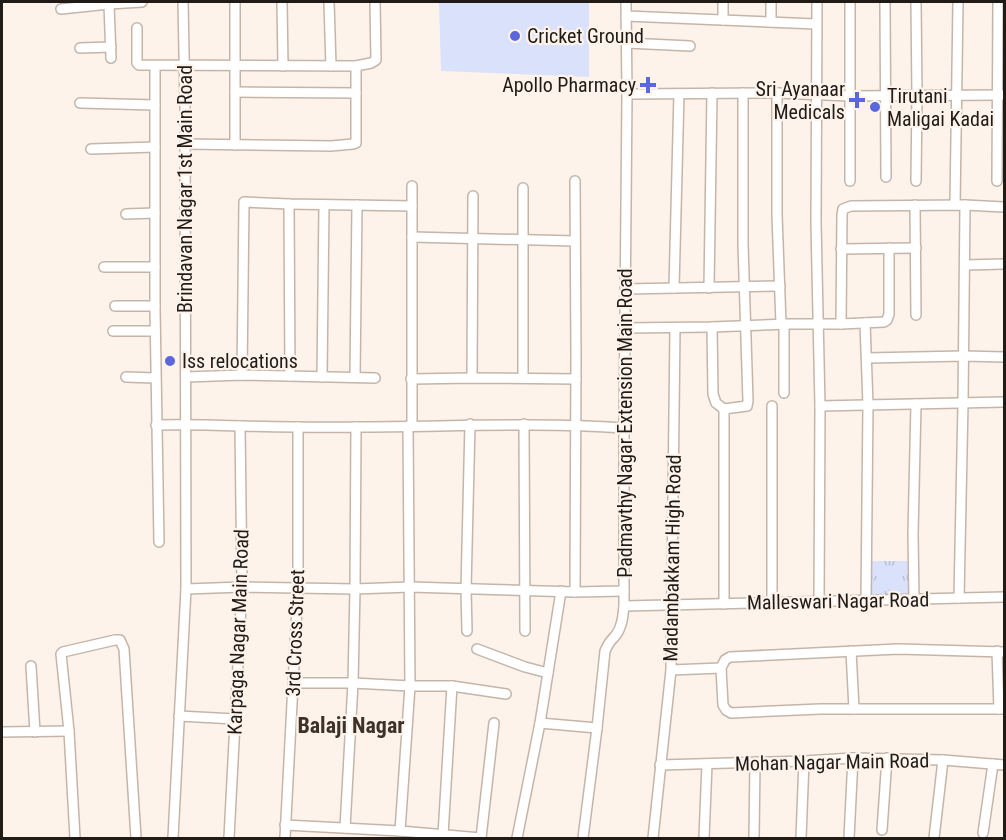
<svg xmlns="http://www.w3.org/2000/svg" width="1006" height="840" font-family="'Roboto Condensed',sans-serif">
<defs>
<pattern id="park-tufts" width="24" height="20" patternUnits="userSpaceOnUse" patternTransform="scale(1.5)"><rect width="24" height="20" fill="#dae1fb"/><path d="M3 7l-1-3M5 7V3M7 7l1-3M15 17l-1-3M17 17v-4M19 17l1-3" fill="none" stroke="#bbc0d6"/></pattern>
</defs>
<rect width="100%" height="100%" fill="#fdf3eb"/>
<!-- park -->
<path fill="url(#park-tufts)" d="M871,561H910L911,599L871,597Z"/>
<!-- pitch -->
<path fill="#dae1fb" d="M439,2H589V77L441,71Z"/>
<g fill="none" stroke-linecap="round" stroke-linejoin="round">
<!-- minor casing -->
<g stroke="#c5b5a9" stroke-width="12">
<g id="minor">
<path d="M108,2L109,4L142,2"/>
<path d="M235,2V145"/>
<path d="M282,2L283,66"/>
<path d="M329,2L331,66"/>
<path d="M723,2V20"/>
<path d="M771,2V22"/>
<path d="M817,2L816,223L820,406L819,602"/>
<path d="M885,2L886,177"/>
<path d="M916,2L917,96L916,181"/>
<path d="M61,9L109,4L111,58"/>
<path d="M626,16L816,24"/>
<path d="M137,28V63L139,65L356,66L371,63L376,60L375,2"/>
<path d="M627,43L690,46"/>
<path d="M80,48L111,47"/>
<path d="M155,66V309L159,542"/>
<path d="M235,92L356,93"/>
<path d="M777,93V215L781,324"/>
<path d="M627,94L777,93L850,96L1004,95"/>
<path d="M80,103L155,105"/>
<path d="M185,144L331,146L353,144L356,143V66"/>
<path d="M91,149L155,147"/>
<path d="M850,181V2"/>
<path d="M997,181L998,2"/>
<path d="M523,188V378"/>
<path d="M289,204L290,376"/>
<path d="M915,205L916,315"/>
<path d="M955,205L958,2"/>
<path d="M126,214L155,213"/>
<path d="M412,237L575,241"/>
<path d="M841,249L916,248"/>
<path d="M965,265L1004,264"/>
<path d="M104,267H155"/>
<path d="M674,288L679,94"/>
<path d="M709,288L712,93"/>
<path d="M626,289L780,286"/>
<path d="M115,306H155"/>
<path d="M865,323L868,405L866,601"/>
<path d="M784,324V393"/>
<path d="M841,324L842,215L843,209L851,206L965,205L1004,207"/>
<path d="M712,327L713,394L716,403L724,409"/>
<path d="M625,328L712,327L787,324H841L884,322L887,320L889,314V248"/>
<path d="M113,331H155"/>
<path d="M867,358L964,356L1004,357"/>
<path d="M242,375L244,202L289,204L412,206"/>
<path d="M126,377L155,378"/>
<path d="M186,377L242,375L375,378"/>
<path d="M322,377L324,205"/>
<path d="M355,377L357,205"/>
<path d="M472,378L473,196"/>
<path d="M411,379L472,378L576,379"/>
<path d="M820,406L1004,402"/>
<path d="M524,424L525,631"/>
<path d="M156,425C185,424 213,425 242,426C280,427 318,428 356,427C445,427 534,422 624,428"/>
<path d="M412,426V186"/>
<path d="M186,589L242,587L355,589L410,587L575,592L624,591"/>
<path d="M575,592L576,356L575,181"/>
<path d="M959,598L963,403L965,205"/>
<path d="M914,599L913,534L916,404"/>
<path d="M772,603V406"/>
<path d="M724,604V409L747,406L748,401L743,244V93"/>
<path d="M624,606L1004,597"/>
<path d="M467,631L466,589L470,424"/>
<path d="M477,649L525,667L548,673"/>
<path d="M851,651L854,709"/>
<path d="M997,651L999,709"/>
<path d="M31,666L35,732"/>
<path d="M721,668L725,660L730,657L898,649L1004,652"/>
<path d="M671,670L721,668L723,705L726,710L731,713L820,709H1004"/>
<path d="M293,683H353L410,686H452"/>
<path d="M179,716L235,719"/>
<path d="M540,723L597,728"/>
<path d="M2,732L69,731"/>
<path d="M660,765L804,761L853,758L943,760L1004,765"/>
<path d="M285,825L400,831L481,838L494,723"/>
<path d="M345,828L353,683L355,589L356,427"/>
<path d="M882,830L887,758"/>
<path d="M400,831L410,686L408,426"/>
<path d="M983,833L993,764"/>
<path d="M443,835L452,686L506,694"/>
<path d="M75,838L69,731L61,654L63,652L115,640H120L124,649L136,838"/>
<path d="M173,838L186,589L185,105L183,2"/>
<path d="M229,838L242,587L240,426"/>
<path d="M285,838L298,588V427"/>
<path d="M517,838L540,723L561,591"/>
<path d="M583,838L597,728L605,651C610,640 610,642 616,635C622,627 623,616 624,606V428L627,94L626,2"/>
<path d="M653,838L671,670L675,328"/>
<path d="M704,838L707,764"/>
<path d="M754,838L755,762"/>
<path d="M801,838L804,761"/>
<path d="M849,838L853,758"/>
<path d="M934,838L943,760"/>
</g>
</g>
<!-- minor -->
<use href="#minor" stroke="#fff" stroke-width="9"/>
</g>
<!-- markers -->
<g fill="#5a67df" stroke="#fdf3eb" stroke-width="2">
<circle cx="515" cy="36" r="6"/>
<path d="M645 76h6v6h6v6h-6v6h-6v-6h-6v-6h6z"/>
<path d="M854 91h6v6h6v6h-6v6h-6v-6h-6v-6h6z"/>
<circle cx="875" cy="107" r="6"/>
<circle cx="170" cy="361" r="6"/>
</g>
<g text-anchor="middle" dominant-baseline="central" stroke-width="4.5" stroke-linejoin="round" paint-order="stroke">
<!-- poi labels -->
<g font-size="20" fill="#211b17" stroke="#fdf3eb" text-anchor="start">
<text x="527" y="36">Cricket Ground</text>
<text x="636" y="85" text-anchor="end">Apollo Pharmacy</text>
<text x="845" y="89" text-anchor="end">Sri Ayanaar<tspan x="845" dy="23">Medicals</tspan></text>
<text x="887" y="96">Tirutani<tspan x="887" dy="23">Maligai Kadai</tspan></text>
<text x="182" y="361">Iss relocations</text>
</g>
<!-- street labels -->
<g font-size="20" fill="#211b17" stroke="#fdf3eb">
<text transform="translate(185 189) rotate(-90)">Brindavan Nagar 1st Main Road</text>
<text transform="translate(625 423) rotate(-90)">Padmavthy Nagar Extension Main Road</text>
<text transform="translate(672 558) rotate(-89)">Madambakkam High Road</text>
<text transform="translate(838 601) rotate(-1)">Malleswari Nagar Road</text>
<text transform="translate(238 632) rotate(-88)">Karpaga Nagar Main Road</text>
<text transform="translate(295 633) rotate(-88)">3rd Cross Street</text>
<text transform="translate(832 762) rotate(-1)">Mohan Nagar Main Road</text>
</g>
<!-- quarter labels -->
<g font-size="22" font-weight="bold" fill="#3e3127" stroke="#fdf3eb">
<text x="351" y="725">Balaji Nagar</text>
</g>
</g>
<!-- border -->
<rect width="1006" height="840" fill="none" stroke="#211b17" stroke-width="6"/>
</svg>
